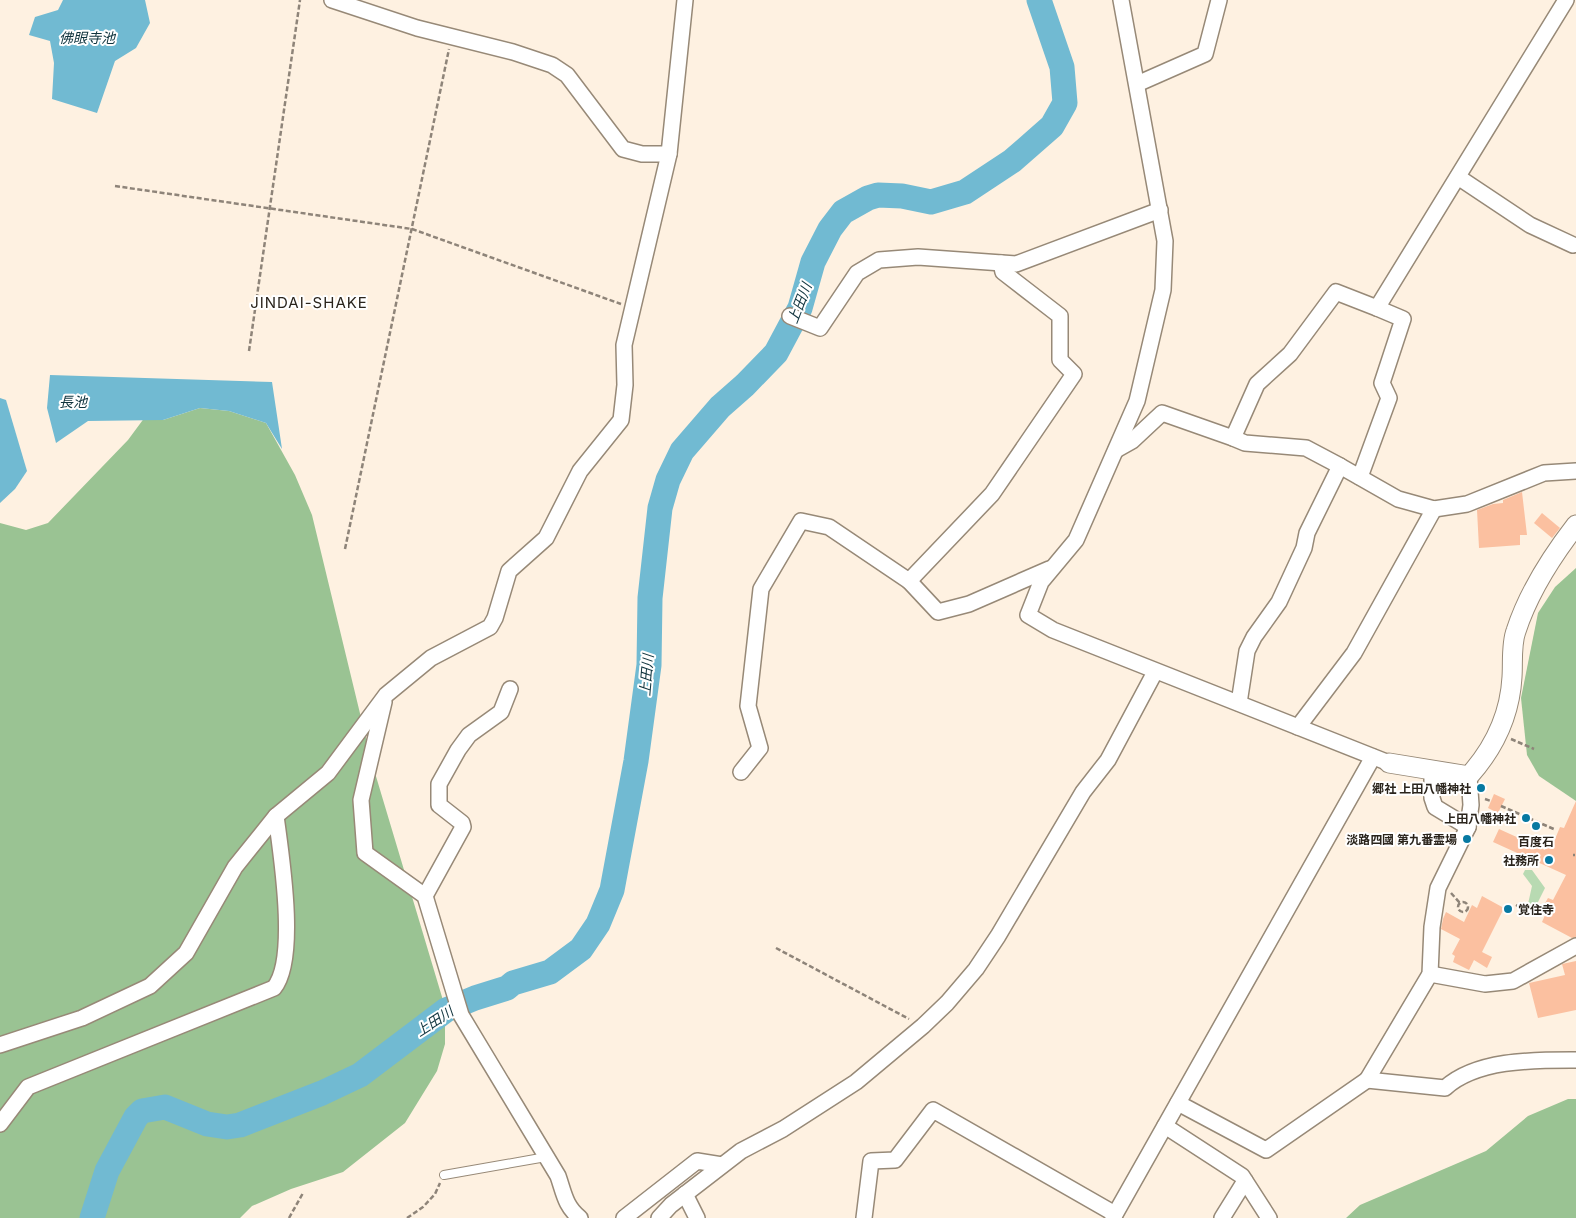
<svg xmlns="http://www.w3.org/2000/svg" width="1576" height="1218" font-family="Inter,'Noto Sans JP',sans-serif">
<rect width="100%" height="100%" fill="#fef1e1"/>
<!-- green -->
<path fill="#b8dab2" d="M1525,870H1532L1545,888L1535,908L1528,904L1532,886L1523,874Z"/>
<!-- forest -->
<g fill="#9ac393">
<path d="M200,408L229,411L266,423L295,475L312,515L372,763L445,1007V1044L437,1071L405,1123L343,1172L291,1189L252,1206L240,1218H0V523L26,530L48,523L128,440L145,417L163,420Z"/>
<path d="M1576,568V801L1539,776L1527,755L1521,698L1538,613L1555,587Z"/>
<path d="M1568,1099H1576V1218H1346L1360,1205L1486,1151L1528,1116Z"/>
</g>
<!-- water -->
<g fill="#71bad2">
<path d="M63,0H145L150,23L136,48L115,61L97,113L52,99L54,63L50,41L29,35L35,17L58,10Z"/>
<path d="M50,375L272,382L282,449L266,423L229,411L200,408L163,420L88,421L56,443L47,408Z"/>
<path d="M0,398L6,400L27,471L15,489L0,503Z"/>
</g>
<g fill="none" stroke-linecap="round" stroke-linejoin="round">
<!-- river -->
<path stroke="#71bad2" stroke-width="25" d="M92,1218L107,1171L136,1117L142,1111L165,1107L207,1124L227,1127L240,1125L322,1093L360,1075L446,1010L475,998L507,988L513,983L550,972L581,949L598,924L612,890L636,761L649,665L650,598L660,508L668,480L682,451L720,407L745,385L776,353L800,308L813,262L830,229L843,212L868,198L878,195L902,196L931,202L965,192L1012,161L1052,126L1065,103L1062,67L1039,0"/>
</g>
<!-- building -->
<g fill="#fbc0a0">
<path d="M1522,492L1527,535H1520V545L1479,548L1477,510L1493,504L1503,503V500Z"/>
<path d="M1542,513L1560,528L1552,538L1534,523Z"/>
<path d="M1494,794L1505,799L1498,813L1488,808Z"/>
<path d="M1576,801V937L1572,938L1542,922L1546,913L1541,910L1548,898L1553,900L1566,875L1493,842L1499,829L1545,850L1546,847L1551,849L1560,827L1564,828Z"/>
<path d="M1482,896L1504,908L1482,952L1492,957L1487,968L1474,960L1469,970L1453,962L1455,956L1452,954L1460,939L1441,929L1443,919L1446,912L1464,922L1472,905L1477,908Z"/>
<path d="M1576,961V1010L1538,1018L1529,983L1565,975L1562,964Z"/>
</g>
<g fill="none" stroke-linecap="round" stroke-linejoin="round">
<!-- service casing -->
<g stroke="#978977" stroke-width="10">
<path id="service" d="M444,1175L546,1157"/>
</g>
<!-- minor casing -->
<g stroke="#978977" stroke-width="18">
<g id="minor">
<path d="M332,0L417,28L513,52L552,65L567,75L623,149L642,154H669"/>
<path d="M1121,0L1165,241L1163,290L1137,401L1076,540L1041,582L1028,615L1053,630L1389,763"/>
<path d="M1137,84L1205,54L1219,0"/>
<path d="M1458,177L1530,225L1573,245"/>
<path d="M790,316L820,328L857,273L879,260L918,257L1016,264L1160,210"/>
<path d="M1233,438L1245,443L1306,448L1340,466"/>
<path d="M1116,450L1132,441L1162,413L1233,438L1257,384L1290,354L1336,292L1377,308"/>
<path d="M1360,477L1389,398L1382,383L1403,319L1377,308L1566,0"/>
<path d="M909,581L938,612L969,604L1049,569"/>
<path d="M384,702L361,800L365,853L425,896L461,1015L558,1176C564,1193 565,1206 580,1218"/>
<path d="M1239,703L1247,651L1254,637L1279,602L1304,548L1307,533L1340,466L1398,499L1434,509L1467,504L1544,473L1576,471"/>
<path d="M1298,727L1354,653L1434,509"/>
<path d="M1432,770V798L1435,807L1468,827"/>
<path d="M741,772L760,748L748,706L761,589L801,521L829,527L909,581L992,494L1074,374L1060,360V316L1003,272L1001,263"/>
<path d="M1469,776L1471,805L1468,827L1438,888L1432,927L1430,974L1367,1080L1445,1088C1477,1059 1535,1060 1576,1060"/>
<path d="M425,896L463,827L462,823L439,805V784L458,750L469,735L501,712L510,689"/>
<path d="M1430,974L1485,984L1513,981L1576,946"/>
<path d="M0,1045L82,1018L150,986L186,953L235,867L276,816L328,773L386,695L431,658L490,627L495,618L509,571L546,538L580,471L621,420L625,385L624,345L669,154L685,0"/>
<path d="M1178,1103L1266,1150L1367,1080"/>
<path d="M0,1124L28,1087L274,988C298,959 281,854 276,816"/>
<path d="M1165,1126L1242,1176L1269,1218"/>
<path d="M685,1194L697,1218"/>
<path d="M624,1218L697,1161L722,1165"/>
<path d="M659,1218L671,1205L741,1151L783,1129L856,1082L923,1026L947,1003L976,969L998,936L1083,792L1108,760L1155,672"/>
<path d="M864,1218L871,1161L895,1160L933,1110L1115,1214"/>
<path d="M1113,1218L1373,757"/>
<path d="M1222,1218L1245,1181"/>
</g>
</g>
<!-- tertiary casing -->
<g stroke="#978977" stroke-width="21">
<path id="tertiary" d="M1389,763L1469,776C1494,748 1510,714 1512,677C1513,663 1511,644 1516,631C1528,594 1552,556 1576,525"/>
</g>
<!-- path -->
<g stroke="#8e8479" stroke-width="2.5" stroke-dasharray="5 2.5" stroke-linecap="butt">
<path d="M115,186L412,229L621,304"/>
<path d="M249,351L300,0"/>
<path d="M345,549L449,49"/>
<path d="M1511,739L1534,749"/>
<path d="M1485,799L1491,801"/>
<path d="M1501,806L1556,830"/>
<path d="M1573,855H1575"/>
<path d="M1451,893L1460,903"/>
<circle cx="1463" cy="907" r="5"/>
<path d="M1516,905L1535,915"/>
<path d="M776,948L909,1019"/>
<path d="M289,1218L303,1193"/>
<path d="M407,1218L423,1207L435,1194L440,1183"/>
</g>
<!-- service -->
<use href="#service" stroke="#fff" stroke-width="8"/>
<!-- minor -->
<use href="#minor" stroke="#fff" stroke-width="15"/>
<!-- tertiary -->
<use href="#tertiary" stroke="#fff" stroke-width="19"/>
</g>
<!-- markers -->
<g fill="#0779a2" stroke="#fff" stroke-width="2">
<circle cx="1481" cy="788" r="5"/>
<circle cx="1526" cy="818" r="5"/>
<circle cx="1536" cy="826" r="5"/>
<circle cx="1467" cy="839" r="5"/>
<circle cx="1549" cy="860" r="5"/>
<circle cx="1508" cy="909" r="5"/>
</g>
<g text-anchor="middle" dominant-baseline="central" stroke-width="4" stroke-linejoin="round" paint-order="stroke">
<!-- poi labels -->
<g font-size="12" font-weight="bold" fill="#2a241c" stroke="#fff" text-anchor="end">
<text x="1471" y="788">郷社 上田八幡神社</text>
<text x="1516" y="818">上田八幡神社</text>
<text x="1457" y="839">淡路四國 第九番霊場</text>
<text x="1536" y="841" text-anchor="middle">百度石</text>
<text x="1539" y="860">社務所</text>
<text x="1518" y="909" text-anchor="start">覚住寺</text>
</g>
<!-- water labels -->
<g font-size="14" font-style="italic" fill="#0f333d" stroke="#fff">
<text x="87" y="37">佛眼寺池</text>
<text transform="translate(799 303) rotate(-69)">上田川</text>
<text x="73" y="401">長池</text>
<text transform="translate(646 675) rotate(-85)">上田川</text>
<text transform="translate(434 1021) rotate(-33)">上田川</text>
</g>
<!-- quarter labels -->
<g font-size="15" letter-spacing="1" fill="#2a241c" stroke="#fff">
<text x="309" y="302">JINDAI-SHAKE</text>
</g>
</g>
</svg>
